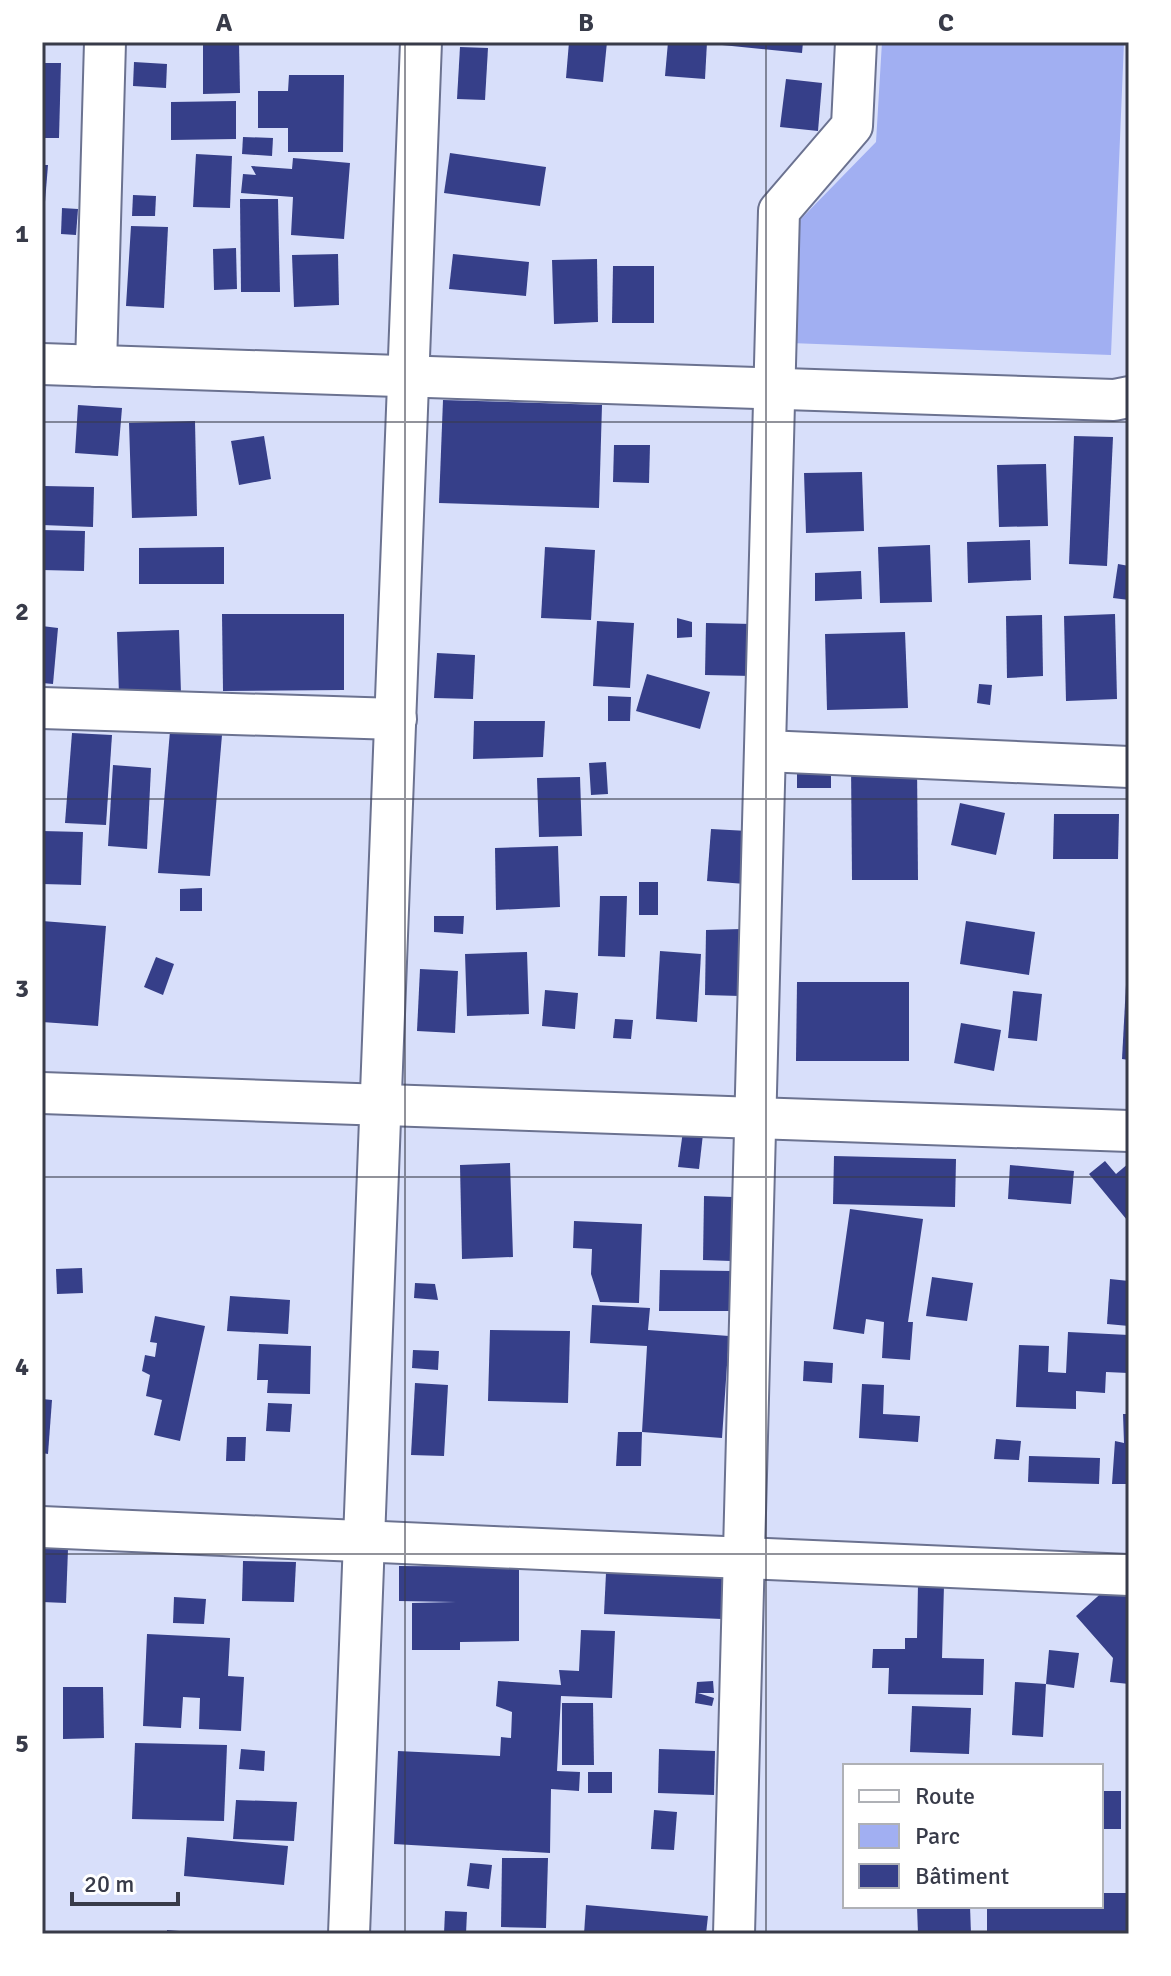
<svg xmlns="http://www.w3.org/2000/svg" width="1171" height="1976" font-family="Signika,sans-serif">
<rect width="100%" height="100%" fill="#d8dffa"/>
<!-- green -->
<path fill="#a1aff2" d="M882,42H1124L1111,355L790,343L796,224L876,142Z"/>
<!-- building -->
<g fill="#363f89">
<path d="M203,42H239L240,93L203,94Z"/>
<path d="M569,42H607L603,82L566,78Z"/>
<path d="M668,42H707L705,79L665,76Z"/>
<path d="M722,42H803L802,53L722,45Z"/>
<path d="M460,47L488,48L485,100L457,99Z"/>
<path d="M134,62L167,64L166,88L133,86Z"/>
<path d="M42,63H61L59,138H42Z"/>
<path d="M289,75H344L343,152H288V128H258V91H288Z"/>
<path d="M786,79L822,83L818,131L780,127Z"/>
<path d="M236,101V139L171,140V102Z"/>
<path d="M243,137L273,138L272,156L242,154Z"/>
<path d="M450,153L546,167L540,206L444,193Z"/>
<path d="M196,154L232,156L230,208L193,207Z"/>
<path d="M293,158L350,163L344,239L291,235L293,197L241,193L243,174L256,175L251,166L292,169Z"/>
<path d="M42,165H48L45,202L42,201Z"/>
<path d="M133,195L156,196L155,216H132Z"/>
<path d="M240,199H278L280,292H241Z"/>
<path d="M62,208L78,209L76,235L61,234Z"/>
<path d="M131,226L168,227L164,308L126,306Z"/>
<path d="M236,248L237,289L214,290L213,249Z"/>
<path d="M338,254L339,305L294,307L292,255Z"/>
<path d="M453,254L529,262L526,296L449,289Z"/>
<path d="M597,259L598,322L554,324L552,260Z"/>
<path d="M613,266H654V323H612Z"/>
<path d="M443,400L602,405L599,508L439,503Z"/>
<path d="M78,405L122,408L118,456L75,453Z"/>
<path d="M195,421L197,516L132,518L129,423Z"/>
<path d="M264,436L271,479L239,485L231,441Z"/>
<path d="M1074,436L1113,437L1107,566L1069,564Z"/>
<path d="M614,445H650L649,483L613,482Z"/>
<path d="M1046,464L1048,526L999,527L997,465Z"/>
<path d="M862,472L864,531L806,533L804,473Z"/>
<path d="M44,486L94,487L93,527L42,525Z"/>
<path d="M42,530L85,531L84,571L42,570Z"/>
<path d="M1030,540L1031,580L968,583L967,542Z"/>
<path d="M930,545L932,602L880,603L878,547Z"/>
<path d="M224,547V584H139V548Z"/>
<path d="M545,547L595,550L591,620L541,618Z"/>
<path d="M1118,564L1129,566V600L1113,598Z"/>
<path d="M861,571L862,599L815,601V573Z"/>
<path d="M222,614H344V690L223,691Z"/>
<path d="M1115,614L1117,699L1066,701L1064,616Z"/>
<path d="M1042,615L1043,676L1007,678L1006,616Z"/>
<path d="M677,618L692,622V637L677,638Z"/>
<path d="M597,621L634,623L630,688L593,686Z"/>
<path d="M706,623L753,624L752,676L705,675Z"/>
<path d="M42,626L58,628L53,684L42,683Z"/>
<path d="M179,630L181,694L119,696L117,632Z"/>
<path d="M905,632L908,708L827,710L825,634Z"/>
<path d="M437,653L475,655L473,699L434,698Z"/>
<path d="M647,674L710,692L700,729L636,711Z"/>
<path d="M979,684L992,685L990,705L977,703Z"/>
<path d="M608,696L631,697L630,721H608Z"/>
<path d="M474,721H545L543,757L473,759Z"/>
<path d="M170,731L222,735L210,876L158,873Z"/>
<path d="M72,733L112,735L106,825L65,823Z"/>
<rect x="797" y="758" width="34" height="30"/>
<path d="M606,762L608,794L591,795L589,763Z"/>
<path d="M851,763H917L918,880H852Z"/>
<path d="M113,765L151,768L147,849L108,846Z"/>
<path d="M580,777L582,836L539,837L537,778Z"/>
<path d="M960,803L1005,813L996,855L951,845Z"/>
<path d="M1054,814H1119L1118,859H1053Z"/>
<path d="M711,829L748,831L745,884L707,881Z"/>
<path d="M42,831L83,832L81,885L42,884Z"/>
<path d="M558,846L560,907L496,910L495,848Z"/>
<rect x="639" y="882" width="19" height="33"/>
<path d="M202,888V911H180V889Z"/>
<path d="M600,896H627L625,957L598,956Z"/>
<path d="M434,916H464L463,934L434,932Z"/>
<path d="M42,921L106,926L98,1026L42,1022Z"/>
<path d="M966,921L1035,932L1029,975L960,964Z"/>
<path d="M741,929L740,996L705,995L706,930Z"/>
<path d="M660,951L701,954L697,1022L656,1019Z"/>
<path d="M527,952L529,1014L467,1016L465,954Z"/>
<path d="M156,957L174,964L163,995L144,987Z"/>
<path d="M1127,966H1129V1060L1122,1059Z"/>
<path d="M420,969L458,971L455,1033L417,1031Z"/>
<path d="M797,982H909V1061H796Z"/>
<path d="M545,990L578,993L575,1029L542,1026Z"/>
<path d="M1013,991L1042,994L1037,1041L1008,1038Z"/>
<path d="M615,1019L633,1020L631,1039L613,1038Z"/>
<path d="M961,1023L1001,1030L994,1071L954,1063Z"/>
<path d="M683,1131L703,1134L699,1169L678,1167Z"/>
<path d="M834,1156L956,1159L955,1207L833,1204Z"/>
<path d="M1105,1161L1116,1174L1129,1163L1127,1220L1089,1174Z"/>
<path d="M510,1163L513,1257L462,1259L460,1165Z"/>
<path d="M1010,1165L1074,1171L1071,1204L1008,1199Z"/>
<path d="M704,1196L733,1197L731,1261L703,1260Z"/>
<path d="M850,1209L923,1219L908,1322H913L910,1360L882,1358L884,1322L866,1319L864,1334L833,1329Z"/>
<path d="M574,1221L642,1224L639,1303L600,1302L591,1274L592,1249L573,1248Z"/>
<path d="M82,1268L83,1293L57,1294L56,1269Z"/>
<path d="M660,1270L732,1271L731,1311H659Z"/>
<path d="M932,1277L973,1283L967,1321L926,1316Z"/>
<path d="M1110,1279L1129,1281V1326L1107,1324Z"/>
<path d="M415,1283L435,1284L438,1300L414,1298Z"/>
<path d="M230,1296L290,1300L288,1334L227,1331Z"/>
<path d="M592,1305L650,1308L648,1330L729,1336L722,1438L642,1432L647,1346L590,1343Z"/>
<path d="M155,1316L205,1326L180,1441L154,1435L162,1400L146,1396L150,1375L142,1371L145,1355L155,1357L157,1343L150,1342Z"/>
<path d="M490,1330L570,1331L568,1403L488,1401Z"/>
<path d="M1068,1332L1129,1335L1128,1373L1106,1372L1105,1393L1076,1391V1409L1016,1407L1019,1345L1049,1346L1048,1372L1066,1373Z"/>
<path d="M259,1344L311,1346L310,1394L267,1393L268,1380H257Z"/>
<path d="M413,1350L439,1351L438,1370L412,1368Z"/>
<path d="M804,1361L833,1363L832,1383L803,1381Z"/>
<path d="M415,1383L448,1385L444,1456L411,1455Z"/>
<path d="M862,1384L884,1385L883,1414L920,1416L918,1442L859,1438Z"/>
<path d="M42,1399L52,1400L48,1454L42,1453Z"/>
<path d="M268,1403L292,1404L290,1432L266,1431Z"/>
<path d="M1123,1414H1129V1484H1112L1115,1441L1124,1443Z"/>
<path d="M618,1432H642L641,1466H616Z"/>
<path d="M227,1437H246L245,1461H226Z"/>
<path d="M996,1439L1021,1441L1019,1460L994,1459Z"/>
<path d="M1029,1456L1100,1458L1099,1484L1028,1482Z"/>
<path d="M42,1548L68,1549L66,1603L42,1602Z"/>
<path d="M243,1561L296,1562L294,1602L242,1601Z"/>
<path d="M399,1566L519,1567V1641L460,1642V1650H412V1603L456,1602L399,1601Z"/>
<path d="M606,1573L724,1578L722,1619L604,1614Z"/>
<path d="M1118,1578L1129,1590V1684L1110,1682L1113,1658L1076,1616Z"/>
<path d="M918,1584L944,1585L942,1658L984,1659L983,1695L888,1694L889,1668H872L873,1649H905V1638H917Z"/>
<path d="M174,1597L206,1599L204,1624L173,1623Z"/>
<path d="M581,1630L615,1631L612,1698L561,1696L557,1771L580,1772L579,1791L551,1789L550,1853L394,1844L398,1751L500,1756L501,1737L511,1738L512,1712L496,1706L498,1681L561,1685L559,1670L579,1671Z"/>
<path d="M147,1634L230,1638L228,1676L244,1677L241,1731L199,1729L200,1698L183,1697L181,1728L143,1726Z"/>
<path d="M1049,1650L1079,1653L1074,1688L1046,1684Z"/>
<path d="M713,1681L714,1693H698L714,1698L712,1706L695,1703L697,1682Z"/>
<path d="M1015,1682L1046,1684L1043,1737L1012,1735Z"/>
<path d="M63,1687H103L104,1738L63,1739Z"/>
<path d="M562,1703H593L594,1765H562Z"/>
<path d="M912,1706L971,1708L969,1754L910,1752Z"/>
<path d="M135,1743L227,1745L224,1821L132,1819Z"/>
<path d="M241,1749L265,1751L264,1771L239,1769Z"/>
<path d="M659,1749L715,1751L714,1795L658,1793Z"/>
<rect x="588" y="1772" width="24" height="21"/>
<rect x="1101" y="1791" width="20" height="38"/>
<path d="M236,1800L297,1802L294,1841L233,1839Z"/>
<path d="M654,1810L677,1812L674,1850L651,1849Z"/>
<path d="M187,1837L288,1846L284,1885L184,1876Z"/>
<path d="M502,1858H548L546,1928L501,1927Z"/>
<path d="M470,1863L492,1865L489,1889L467,1886Z"/>
<path d="M1101,1893H1129V1934H987V1906H1101Z"/>
<path d="M586,1905L708,1916L706,1934H584Z"/>
<path d="M917,1906H970L971,1934H918Z"/>
<path d="M445,1911L467,1912L466,1934H444Z"/>
<path d="M167,1930L192,1932V1934H167Z"/>
</g>
<g fill="none" stroke-linecap="round" stroke-linejoin="round">
<!-- street casing -->
<g stroke="#6b7290" stroke-width="44">
<g id="street">
<path d="M42,364L1114,400L1129,397"/>
<path d="M96,366L105,42"/>
<path d="M42,708L396,719"/>
<path d="M765,751L1129,767"/>
<path d="M42,1093L1129,1131"/>
<path d="M42,1527L1129,1575"/>
<path d="M349,1934L421,42"/>
<path d="M734,1934L779,211L852,126L856,42"/>
</g>
</g>
<!-- street -->
<use href="#street" stroke="#fff" stroke-width="40"/>
</g>
<!-- grid -->
<path fill="none" stroke="#383b49" stroke-width="2" stroke-opacity="0.55" d="M405,42V1934M766,42V1934M42,422H1129M42,799H1129M42,1177H1129M42,1554H1129"/>
<!-- border -->
<rect width="1171" height="1976" fill="none" stroke="#ffffff" stroke-width="88"/>
<!-- legend -->
<rect x="843" y="1764" width="260" height="144" fill="#ffffff" stroke="#afb1b6" stroke-width="2"/>
<rect x="859" y="1790" width="40" height="12" fill="#ffffff" stroke="#afb1b6" stroke-width="2"/>
<text x="915" y="1804" font-size="24" fill="#383b49">Route</text>
<rect x="859" y="1824" width="40" height="24" fill="#a1aff2" stroke="#afb1b6" stroke-width="2"/>
<text x="915" y="1844" font-size="24" fill="#383b49">Parc</text>
<rect x="859" y="1864" width="40" height="24" fill="#363f89" stroke="#afb1b6" stroke-width="2"/>
<text x="915" y="1884" font-size="24" fill="#383b49">Bâtiment</text>
<!-- scale -->
<path d="M72 1892v12h106v-12" fill="none" stroke="#383b49" stroke-width="4"/>
<text x="84" y="1892" font-size="24" fill="#383b49" stroke="#ffffff" stroke-width="6" paint-order="stroke">20 m</text>
<rect x="44" y="44" width="1083" height="1888" fill="none" stroke="#383b49" stroke-width="3"/>
<g font-size="26" text-anchor="middle" font-weight="bold" fill="#383b49">
<text x="224" y="31">A</text>
<text x="586" y="31">B</text>
<text x="946" y="31">C</text>
<text x="22" y="242">1</text>
<text x="22" y="620">2</text>
<text x="22" y="997">3</text>
<text x="22" y="1375">4</text>
<text x="22" y="1752">5</text>
</g>
</svg>
